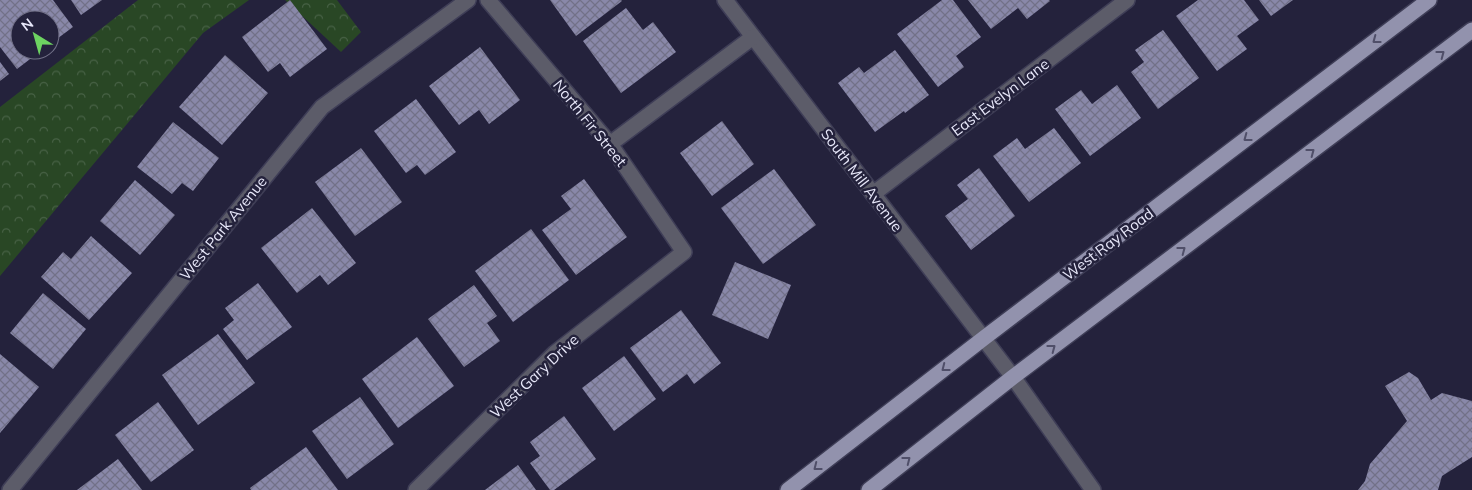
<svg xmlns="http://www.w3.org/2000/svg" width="1472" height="490" font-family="Mulish,sans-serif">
<defs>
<pattern id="park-crowns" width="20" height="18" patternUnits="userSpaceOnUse" patternTransform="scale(1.25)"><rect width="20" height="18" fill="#294725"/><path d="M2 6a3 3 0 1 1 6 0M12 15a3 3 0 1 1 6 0" fill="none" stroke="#486246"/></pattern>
<pattern id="building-cross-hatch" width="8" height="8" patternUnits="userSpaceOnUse" patternTransform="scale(1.25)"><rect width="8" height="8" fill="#8988a9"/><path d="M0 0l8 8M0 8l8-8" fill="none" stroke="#727188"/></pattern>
</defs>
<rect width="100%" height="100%" fill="#24223c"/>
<!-- park -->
<g fill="url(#park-crowns)">
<path d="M138,0H249L203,33L0,276V107Z"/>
<path d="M285,0H337L361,32L341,52Z"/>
</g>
<!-- building -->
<g fill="url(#building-cross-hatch)">
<path d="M0,0H53L73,27L50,44V20H20V50H42L17,69L0,47Z"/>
<path d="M71,0H102L81,15Z"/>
<path d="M290,0L327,49L290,77L280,63L268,72L242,37Z"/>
<path d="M550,0H621L622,1L576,36Z"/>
<path d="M942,0H953L981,37L956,56L964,67L938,87L897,34Z"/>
<path d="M968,0H1049L1050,1L1027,19L1018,8L991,29Z"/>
<path d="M1198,0H1244L1259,20L1237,36L1247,49L1217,71L1176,16Z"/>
<path d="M1259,0H1293L1271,16Z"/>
<path d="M626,8L643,30L653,22L676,52L621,93L583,41Z"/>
<path d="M1163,30L1199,78L1158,109L1131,72L1144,62L1135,50Z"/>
<path d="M480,47L520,100L489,124L479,110L459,125L429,86Z"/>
<path d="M895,50L929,95L905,113L904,111L875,132L838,83L859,67L864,73Z"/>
<path d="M225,55L268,93L222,145L179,107Z"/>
<path d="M0,62L9,74L0,81Z"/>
<path d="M1117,85L1141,118L1090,156L1055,109L1081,90L1092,104Z"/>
<path d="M416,99L456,152L425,175L417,165L406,173L374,131Z"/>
<path d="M722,121L754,164L712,196L680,153Z"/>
<path d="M173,122L219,158L193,191L182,183L172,194L137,167Z"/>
<path d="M1054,128L1081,163L1029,202L993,156L1017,138L1025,149Z"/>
<path d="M361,148L402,202L355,236L315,182Z"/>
<path d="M979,168L1015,216L971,250L945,216L968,199L957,185Z"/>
<path d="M774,169L816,225L763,264L721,208Z"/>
<path d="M584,179L627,237L576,275L542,230L571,209L561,196Z"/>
<path d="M135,180L175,215L140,255L100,221Z"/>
<path d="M312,208L356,263L328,285L320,275L297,293L261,248Z"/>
<path d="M531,229L569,280L513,322L475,271Z"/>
<path d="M91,236L132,273L89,320L41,277L63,252L71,259Z"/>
<path d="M735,262L791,285L768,339L712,315Z"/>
<path d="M258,283L292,327L247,360L223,329L234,320L225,308Z"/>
<path d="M474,285L497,316L487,323L500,341L464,367L428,319Z"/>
<path d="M43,293L86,329L53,369L10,333Z"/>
<path d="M681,310L721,363L694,384L687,374L663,392L630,348Z"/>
<path d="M218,334L255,383L198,425L162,375Z"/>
<path d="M417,337L454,386L398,428L362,379Z"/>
<path d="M0,354L39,387L0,433Z"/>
<path d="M624,356L656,399L614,431L582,388Z"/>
<path d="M1409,372L1418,378L1431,400L1442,393L1472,401V457L1442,476L1438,490H1358L1365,481L1370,464L1407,421L1385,386Z"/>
<path d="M360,397L394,444L347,479L312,431Z"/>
<path d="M158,402L194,450L151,482L115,435Z"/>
<path d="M564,416L596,459L554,490H550L530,463L540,456L530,442Z"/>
<path d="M306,447L338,490H251L250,488Z"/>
<path d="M118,459L142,490H77Z"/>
<path d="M518,465L536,490H485Z"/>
</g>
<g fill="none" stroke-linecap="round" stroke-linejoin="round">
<!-- minor casing -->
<g stroke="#3f3e57" stroke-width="18">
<g id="minor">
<path d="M725,0L1013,377L1093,490"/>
<path d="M610,144L753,37"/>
<path d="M873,194L1127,0"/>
<path d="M10,490L322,107L468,0"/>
<path d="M416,490L555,353L684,252L610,144L488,0"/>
</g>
</g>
<!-- major casing -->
<g stroke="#3f3e57" stroke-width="18">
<g id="major">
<path d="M788,490L984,338L1429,0"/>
<path d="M869,490L1013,377L1472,30"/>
</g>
</g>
<!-- minor -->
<use href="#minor" stroke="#5c5c69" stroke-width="15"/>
<!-- major -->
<use href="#major" stroke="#9292ad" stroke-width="15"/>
</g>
<!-- one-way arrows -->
<defs><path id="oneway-chevron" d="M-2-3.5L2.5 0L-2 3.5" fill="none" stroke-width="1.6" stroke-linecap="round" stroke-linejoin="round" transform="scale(1.25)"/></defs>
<g stroke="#504f69">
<use href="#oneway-chevron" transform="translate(1376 40) rotate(143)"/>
<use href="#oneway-chevron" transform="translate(1441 54) rotate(-37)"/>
<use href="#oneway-chevron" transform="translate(1247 138) rotate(143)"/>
<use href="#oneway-chevron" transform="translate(1311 152) rotate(-37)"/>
<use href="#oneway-chevron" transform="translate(1182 250) rotate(-37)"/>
<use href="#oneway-chevron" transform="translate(1052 348) rotate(-37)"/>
<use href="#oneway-chevron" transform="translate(945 368) rotate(142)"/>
<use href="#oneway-chevron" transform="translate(907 460) rotate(-38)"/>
<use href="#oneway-chevron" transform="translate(817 467) rotate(142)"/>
</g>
<g text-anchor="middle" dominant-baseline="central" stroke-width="5" stroke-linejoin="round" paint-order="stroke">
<!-- street labels -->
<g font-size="15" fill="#e8e8fa" stroke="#24223c">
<text transform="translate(1000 97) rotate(-37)">East Evelyn Lane</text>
<text transform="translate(590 123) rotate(51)">North Fir Street</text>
<text transform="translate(862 180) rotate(53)">South Mill Avenue</text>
<text transform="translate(223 228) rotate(-51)">West Park Avenue</text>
<text transform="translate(1108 244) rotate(-37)">West Ray Road</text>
<text transform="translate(534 376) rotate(-43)">West Gary Drive</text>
</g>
</g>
<!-- north arrow -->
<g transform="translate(35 35) rotate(323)"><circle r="24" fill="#24223c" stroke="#727188"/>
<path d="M0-4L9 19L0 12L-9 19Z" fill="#6dd361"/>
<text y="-8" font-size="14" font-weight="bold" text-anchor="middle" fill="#e8e8fa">N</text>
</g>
</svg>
